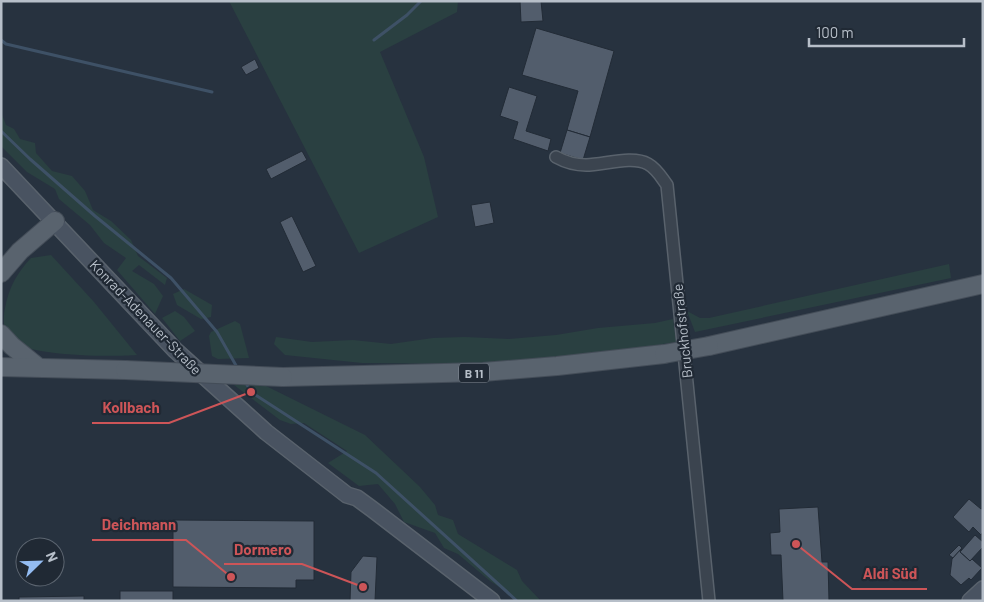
<svg xmlns="http://www.w3.org/2000/svg" width="984" height="602" font-family="Barlow,sans-serif">
<rect width="100%" height="100%" fill="#27323f"/>
<!-- green -->
<g fill="#2a4041">
<path d="M229,1H458L457,12L380,52L424,157L438,217L359,253Z"/>
<path d="M1,112L6,125L14,129L20,139L35,143L36,153L52,171L72,176L85,191L93,210L111,221L131,240L138,256L167,278L165,285L139,265L132,271L154,284L163,296L155,314L117,270L126,258L104,243L90,225L59,199L55,189L27,172L1,146Z"/>
<path d="M51,255L94,302L137,355C113,357 23,357 9,338C3,329 3,318 5,308C9,287 17,273 31,258Z"/>
<path d="M949,264L951,278L695,332L687,311L700,318H709Z"/>
<path d="M184,289L212,305L211,317L201,319L177,305L173,294Z"/>
<path d="M175,311L184,317L195,331L180,341L162,318Z"/>
<path d="M673,319L676,342L597,354L478,364L362,363L285,355L274,344L276,337L312,342L353,340L391,344L433,338L465,337L509,339L556,335L598,328L655,323Z"/>
<path d="M235,321L240,324L249,358L218,359L212,356L209,336L211,332Z"/>
<path d="M262,384L365,435L420,487L435,505L438,515L453,520L458,534L517,570L522,581L541,601H520L490,581L458,554L444,548L435,533L404,522L395,504L378,484L359,486L328,463L347,451L304,423L291,424L280,420L234,385Z"/>
</g>
<g fill="none" stroke-linecap="round" stroke-linejoin="round">
<!-- stream -->
<g stroke="#3e5166" stroke-width="3">
<path d="M1,40L6,44L212,92"/>
<path d="M374,40L407,15L421,1"/>
<path d="M1,131L30,159L95,216L171,278L217,332L238,369"/>
<path d="M245,381L251,392L376,473L517,601"/>
</g>
</g>
<!-- building -->
<g fill="#525d6c" stroke="#222b36">
<path d="M520,1H541L543,21L521,22Z"/>
<path d="M536,28L614,51L590,137L567,130L578,91L522,75Z"/>
<path d="M255,59L259,68L246,75L241,67Z"/>
<path d="M509,87L537,96L526,131L551,139L548,151L513,139L518,122L500,116Z"/>
<path d="M567,130L590,137L583,160L560,153Z"/>
<path d="M302,151L307,160L271,179L266,169Z"/>
<path d="M490,202L494,223L475,227L471,205Z"/>
<path d="M292,216L316,266L303,272L280,222Z"/>
<path d="M969,499L981,509L983,508V532L981,535L973,527L969,532L953,517Z"/>
<path d="M818,507L822,562H828L829,601H783L781,555H771L770,533L780,532L779,509Z"/>
<path d="M173,520L314,521V580H296V588L173,587Z"/>
<path d="M975,535L983,542V547L970,561L960,552Z"/>
<path d="M959,545L962,548L953,558L949,555Z"/>
<path d="M961,549L960,552L970,561L972,559L982,568L971,580L969,578L961,585L950,575L952,559Z"/>
<path d="M363,556L377,557L375,601H350L351,572Z"/>
<rect x="120" y="591" width="53" height="10"/>
<path d="M84,596V601H19V597Z"/>
</g>
<g fill="none" stroke-linecap="round" stroke-linejoin="round">
<!-- street casing -->
<g stroke="#59626c" stroke-width="14">
<path id="street" d="M556,157C565,162 575,165 586,165C604,165 632,155 648,164C657,169 661,177 667,185L709,601"/>
</g>
<!-- secondary casing -->
<g stroke="#59626c" stroke-width="18">
<g id="secondary">
<path d="M1,166L175,350L266,432L347,495L357,498L372,509L492,601"/>
<path d="M970,601L983,589"/>
</g>
</g>
<!-- primary casing -->
<g stroke="#444d58" stroke-width="20">
<g id="primary">
<path d="M1,273L20,251L55,221"/>
<path d="M1,334L12,346L38,367"/>
<path d="M709,346L983,284"/>
<path d="M1,367L125,370"/>
<path d="M283,377L483,372L557,366L664,354"/>
</g>
</g>
<!-- street -->
<use href="#street" stroke="#3b444f" stroke-width="11"/>
<!-- secondary -->
<use href="#secondary" stroke="#495361" stroke-width="15"/>
<!-- primary -->
<use href="#primary" stroke="#59636e" stroke-width="18"/>
<!-- primary-bridge casing -->
<g stroke="#444d58" stroke-width="20" stroke-linecap="butt">
<g id="primary-bridge">
<path d="M664,354L709,346"/>
<path d="M125,370L283,377"/>
</g>
</g>
<!-- primary-bridge -->
<use href="#primary-bridge" stroke="#59636e" stroke-width="18"/>
</g>
<g text-anchor="middle" dominant-baseline="central" stroke-width="4.5" stroke-linejoin="round" paint-order="stroke">
<!-- shield labels -->
<rect fill="#202934" stroke="#8a929c" stroke-width="1" x="459" y="363.5" width="30" height="19" rx="4"/>
<g font-size="12" font-weight="bold" fill="#b7bfc9">
<text x="474" y="373">B 11</text>
</g>
<!-- street labels -->
<g font-size="14" fill="#b7bfc9" stroke="#202934">
<text transform="translate(146 317) rotate(46)">Konrad-Adenauer-Straße</text>
<text transform="translate(682 331) rotate(-96)">Bruckhofstraße</text>
</g>
</g>
<!-- callouts -->
<path fill="none" stroke="#cd5558" stroke-width="2" d="M251 392L169 423H92M231 577L186 540H92M363 587L302 564H224M796 544L852 589H927"/>
<g fill="#cd5558" stroke="#202934" stroke-width="2">
<circle cx="251" cy="392" r="5"/>
<circle cx="231" cy="577" r="5"/>
<circle cx="363" cy="587" r="5"/>
<circle cx="796" cy="544" r="5"/>
</g>
<g font-size="15" text-anchor="middle" font-weight="bold" fill="#cd5558" stroke="#202934" stroke-width="4.5" stroke-linejoin="round" paint-order="stroke">
<text x="131" y="413">Kollbach</text>
<text x="139" y="530">Deichmann</text>
<text x="263" y="555">Dormero</text>
<text x="890" y="579">Aldi Süd</text>
</g>
<!-- border -->
<rect width="984" height="602" fill="none" stroke="#b7bfc9" stroke-width="5"/>
<!-- north arrow -->
<g transform="translate(40 562) rotate(67)"><circle r="24" fill="#202934" stroke="#5c6570"/>
<path d="M0-4L9 19L0 12L-9 19Z" fill="#93bcf2"/>
<text y="-8" font-size="14" font-weight="bold" text-anchor="middle" fill="#b7bfc9">N</text>
</g>
<!-- scale -->
<path d="M809 38v8h155v-8" fill="none" stroke="#b7bfc9" stroke-width="2.5"/>
<text x="816" y="38" font-size="15" fill="#b7bfc9" stroke="#202934" stroke-width="4" paint-order="stroke">100 m</text>
</svg>
